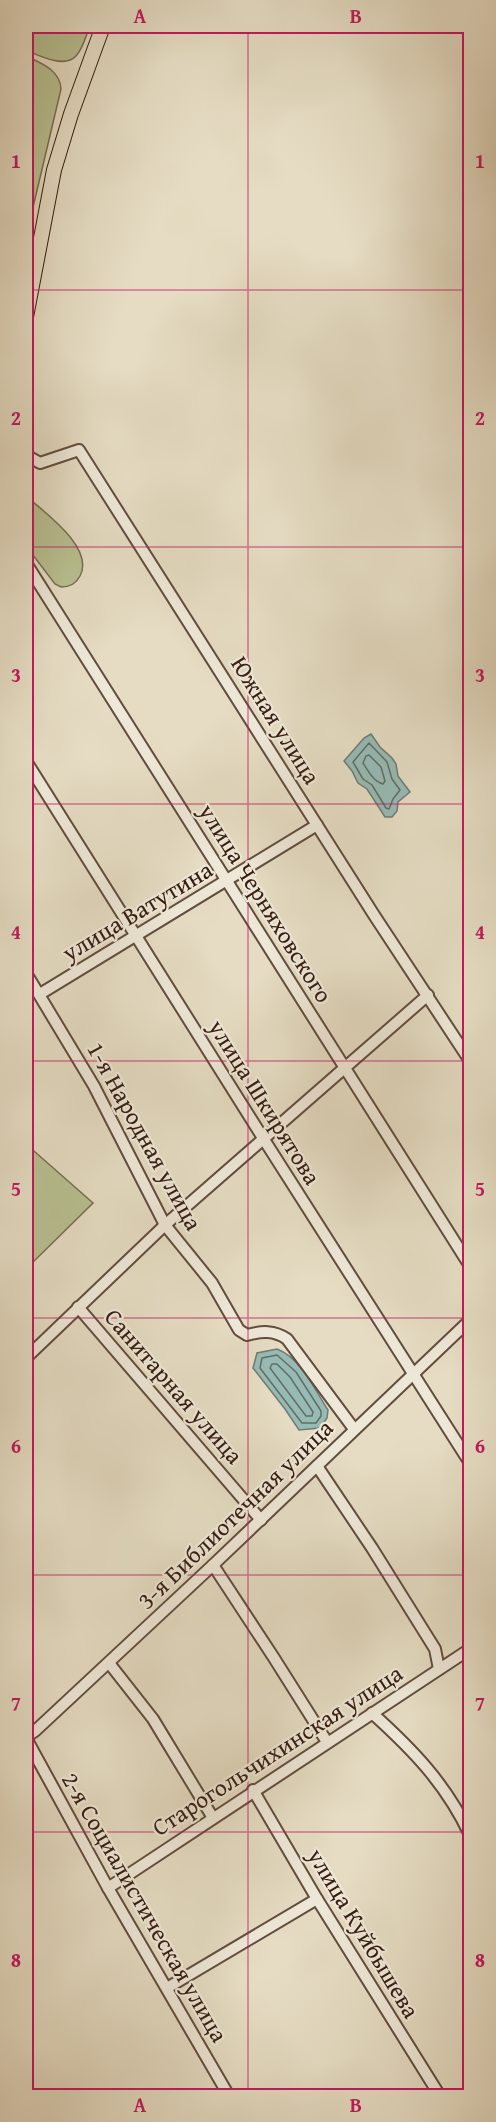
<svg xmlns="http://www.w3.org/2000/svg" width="496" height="2122" font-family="'Gentium Book Plus',serif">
<rect width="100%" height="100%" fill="#e5dcc3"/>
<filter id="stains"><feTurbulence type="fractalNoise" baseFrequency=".00333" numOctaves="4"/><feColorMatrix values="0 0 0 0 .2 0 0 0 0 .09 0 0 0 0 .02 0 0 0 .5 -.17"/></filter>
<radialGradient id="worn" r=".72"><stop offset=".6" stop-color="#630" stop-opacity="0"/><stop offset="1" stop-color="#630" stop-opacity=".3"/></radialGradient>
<!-- green -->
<g fill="#b8bf91" stroke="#776e51" stroke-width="1.5">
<path d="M26,26H90C86,35 83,49 76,56C64,69 38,55 26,50Z"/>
<path d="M26,56C41,63 60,70 61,89L26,237Z"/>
<path d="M26,496C44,512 95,548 80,576C76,584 69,587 61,587L55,584L26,546Z"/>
<path d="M26,1144L93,1203L26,1269Z"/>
</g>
<!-- water -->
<g fill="#96bbb5" stroke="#707b73" stroke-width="1.5">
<path d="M371,734L380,747L392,758L396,764L398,776L410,792L398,802L397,811L392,817H385L367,789L358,783L352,771L344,761L364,738Z"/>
<path d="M277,1349C301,1358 315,1390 328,1410L327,1418L320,1428L299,1430L285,1409L253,1368L257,1353Z"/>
</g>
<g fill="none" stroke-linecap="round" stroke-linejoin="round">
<!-- shore -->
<g stroke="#666c63" stroke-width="1.5">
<path d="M369,743L387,762L392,779L400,790L393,799L389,809L386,808L372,785L363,779L353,762Z"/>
<path d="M369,755L381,767L385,781L383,784C374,782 368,771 363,763L366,756Z"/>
<path d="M277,1355L296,1372L321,1411V1416L316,1423H302L260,1368L262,1358Z"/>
<path d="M272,1364H277L290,1377L313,1412L312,1416H306L270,1368Z"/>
</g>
<!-- minor casing -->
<g stroke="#624c3e" stroke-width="14">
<g id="minor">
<path d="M26,455L40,463L79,450L374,915L470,1061"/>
<path d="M26,563L470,1266"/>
<path d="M26,761L263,1138L470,1463"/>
<path d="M26,973L94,1086L165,1225L212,1283L239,1330L247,1335C262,1331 274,1330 287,1339L354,1429"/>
<path d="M40,994L317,825"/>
<path d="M78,1307L261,1520"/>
<path d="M26,1358L165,1225L428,995"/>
<path d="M317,1466L372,1548L435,1649L439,1669"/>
<path d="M213,1565L274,1658L327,1742"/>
<path d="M109,1663L153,1719L213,1818"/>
<path d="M372,1713C413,1750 446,1784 470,1835"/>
<path d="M26,1737L35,1731L213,1565L470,1320"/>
<path d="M26,1738L108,1888L229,2096"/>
<path d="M253,1790L317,1899L440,2096"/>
<path d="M108,1888L470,1649"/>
<path d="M167,1988L317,1899"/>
</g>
</g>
<!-- major casing -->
<g stroke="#361c11" stroke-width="16">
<path id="major" d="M26,317L54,170L71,114L103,26"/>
</g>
<!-- minor -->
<use href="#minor" stroke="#eee8d8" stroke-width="10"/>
<!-- major -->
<use href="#major" stroke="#e5dcc3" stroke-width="14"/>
</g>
<!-- grid -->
<path fill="none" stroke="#c2185b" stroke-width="1.5" stroke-opacity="0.55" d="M248,26V2096M26,290H470M26,547H470M26,804H470M26,1061H470M26,1318H470M26,1575H470M26,1832H470"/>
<g text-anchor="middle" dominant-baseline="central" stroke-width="4.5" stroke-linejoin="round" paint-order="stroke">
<!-- street labels -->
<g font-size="24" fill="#361c11" stroke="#eee8d8">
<text transform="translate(276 720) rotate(58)">Южная улица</text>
<text transform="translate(266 903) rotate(58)">улица Черняховского</text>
<text transform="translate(137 911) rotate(-31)">улица Ватутина</text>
<text transform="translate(265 1102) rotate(58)">улица Шкирятова</text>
<text transform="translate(145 1136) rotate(61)">1-я Народная улица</text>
<text transform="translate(174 1386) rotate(49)">Санитарная улица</text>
<text transform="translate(235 1514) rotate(-44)">3-я Библиотечная улица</text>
<text transform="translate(277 1750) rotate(-33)">Старогольчихинская улица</text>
<text transform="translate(145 1907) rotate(60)">2-я Социалистическая улица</text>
<text transform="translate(364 1933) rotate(59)">улица Куйбышева</text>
</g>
</g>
<!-- margin -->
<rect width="496" height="2122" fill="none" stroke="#e5dcc3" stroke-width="66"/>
<rect x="33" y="33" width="430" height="2056" fill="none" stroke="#c2185b" stroke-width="2"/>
<g font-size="20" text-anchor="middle" font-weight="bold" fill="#c2185b">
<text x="140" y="23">A</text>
<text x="356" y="23">B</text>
<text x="16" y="168">1</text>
<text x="480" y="168">1</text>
<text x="16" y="425">2</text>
<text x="480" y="425">2</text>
<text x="16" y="682">3</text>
<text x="480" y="682">3</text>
<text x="16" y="939">4</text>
<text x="480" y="939">4</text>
<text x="16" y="1196">5</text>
<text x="480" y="1196">5</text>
<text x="16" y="1453">6</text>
<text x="480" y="1453">6</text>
<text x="16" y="1710">7</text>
<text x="480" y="1710">7</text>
<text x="16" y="1967">8</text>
<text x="480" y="1967">8</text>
<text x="140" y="2112">A</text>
<text x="356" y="2112">B</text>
</g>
<rect width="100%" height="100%" filter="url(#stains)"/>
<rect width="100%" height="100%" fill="url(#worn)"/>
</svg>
